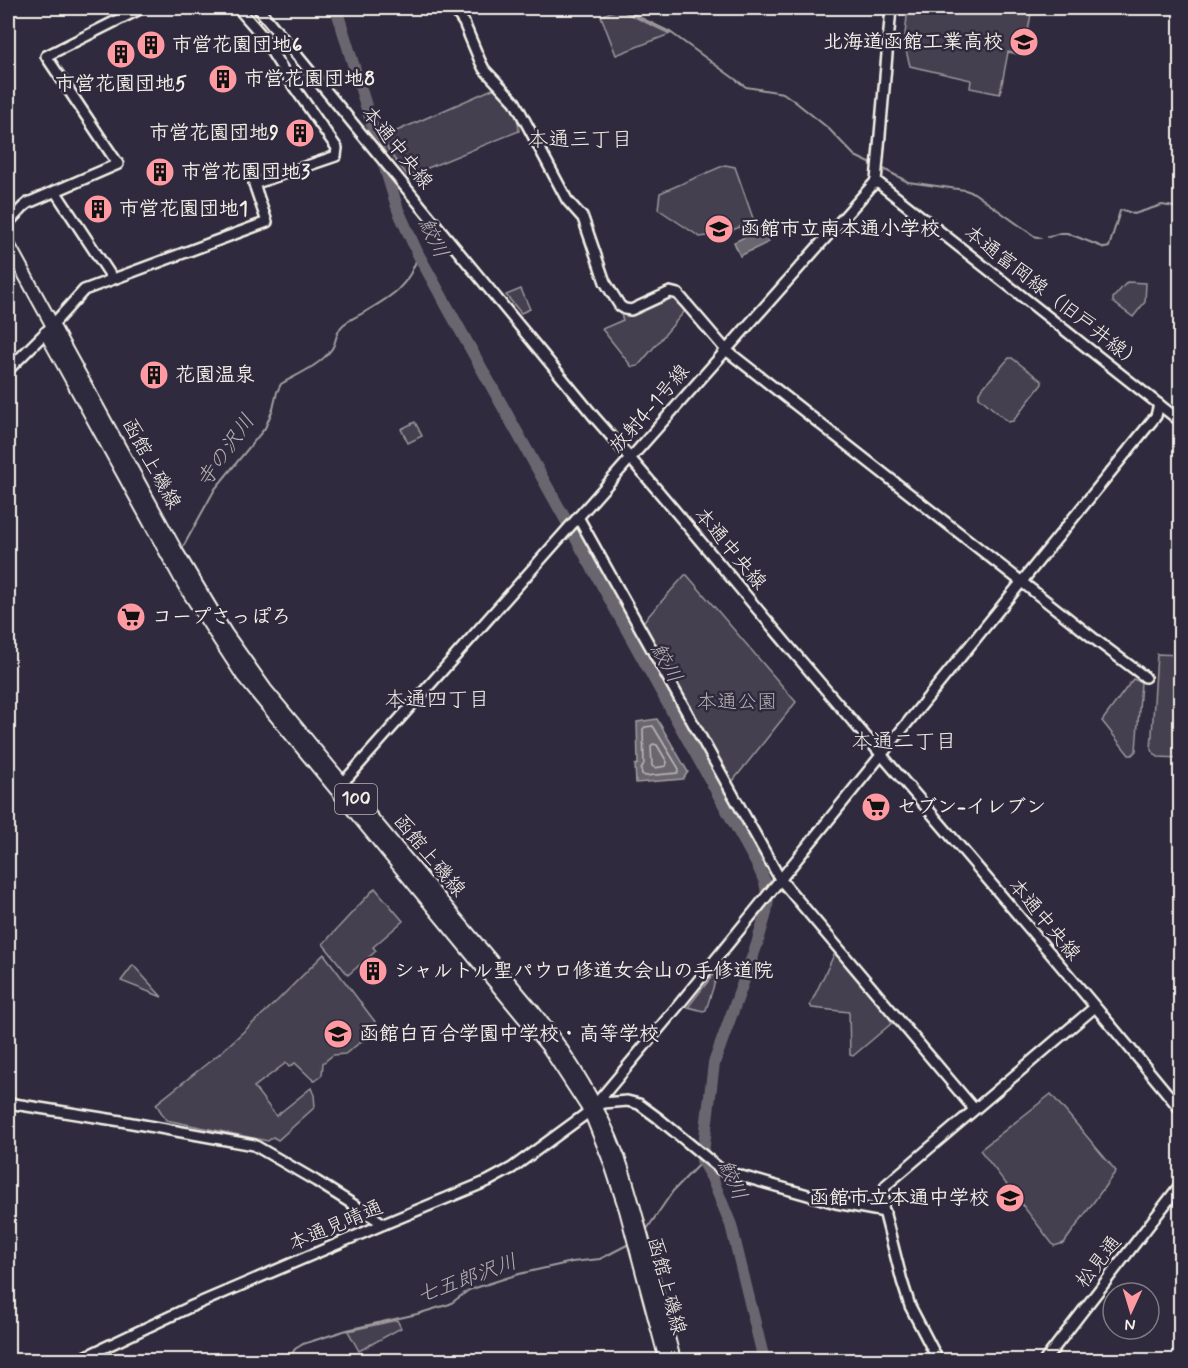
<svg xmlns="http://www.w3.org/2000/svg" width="1188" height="1368" font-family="Mynerve,'Klee One',sans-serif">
<rect width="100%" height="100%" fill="#2f2a3d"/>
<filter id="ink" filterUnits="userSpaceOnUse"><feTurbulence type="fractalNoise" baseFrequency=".0167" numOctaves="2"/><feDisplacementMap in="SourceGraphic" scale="12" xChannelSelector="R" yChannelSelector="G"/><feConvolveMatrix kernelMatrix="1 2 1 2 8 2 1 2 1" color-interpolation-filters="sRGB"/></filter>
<g filter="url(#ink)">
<!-- green -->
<g fill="#454050" stroke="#9c989c" stroke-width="1.5">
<path d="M908,8H1032L1024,55L1008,52L1000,94L970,88L971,80L910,66L904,43Z"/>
<path d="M618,9L670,34L616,55L601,16Z"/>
<path d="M495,88C507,100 519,114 519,131L408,176L389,152L383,137Z"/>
<path d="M725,165L735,167L754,221L723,234L700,237L658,209L660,193Z"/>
<path d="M1127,282L1146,283L1145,302L1133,317L1113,302V298Z"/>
<path d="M521,289L530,309L521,313L506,295Z"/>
<path d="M672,298L684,310V312L638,366L632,367L602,329L623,320L621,315L625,314L634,315L637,314Z"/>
<path d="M1009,358H1012L1042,381V384L1013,421L1008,422L979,397V392Z"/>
<path d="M415,422L422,436L408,443L401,429Z"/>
<path d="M685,575H687L796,702L732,782L730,781L643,626V622Z"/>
<path d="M1157,654L1180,655V758L1158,757L1151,750Z"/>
<path d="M1133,679L1141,682L1136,751L1132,755H1129L1102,721Z"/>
<path d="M375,888L403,921L373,947L376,951L348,975L323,944Z"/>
<path d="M324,954L376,1023L375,1031L345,1054L333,1055L323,1063L322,1075L314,1081L295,1063L289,1067L286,1063L254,1087L276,1116L311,1088L314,1095L315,1107L278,1140L273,1137L268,1141L166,1120L156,1104L219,1054L277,1001Z"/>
<path d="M834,955H837L892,1020V1023L853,1056L850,1055L849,1012L812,1008L810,1005Z"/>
<path d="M133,965L162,997L121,981Z"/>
<path d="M720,966L706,1010L703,1011L688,1007Z"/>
<path d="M1051,1094L1116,1171L1064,1243L1054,1246L980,1150Z"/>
<path d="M397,1320L401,1328L359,1351L348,1331Z"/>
</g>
<!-- water -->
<g fill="#6a6670" stroke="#a19ea0" stroke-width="1.5">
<path d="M762,229L769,242L740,256L734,242Z"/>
<path d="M657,719L688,772L683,779L636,783L635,765L638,764L637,722Z"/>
</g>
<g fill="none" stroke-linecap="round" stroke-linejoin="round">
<!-- shore -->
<g stroke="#bdb9b8" stroke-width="1.5">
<path d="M653,726L679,769L678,773L645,776L642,774L641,770L644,763L643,729L645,727Z"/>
<path d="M653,744L657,745L667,762L666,766L655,768L652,766L651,746Z"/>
</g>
<!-- stream -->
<g stroke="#a19ea0" stroke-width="2">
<path d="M620,8L670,32L746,87L783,93L793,100L828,128L855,156L874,165"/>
<path d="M880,167L908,182L965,190L974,193L1034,236L1041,238"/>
<path d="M1048,237L1060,233H1067L1105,248L1109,247L1120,211L1123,210L1134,214L1162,205L1180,208"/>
<path d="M183,547L215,489L265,428L273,409L277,392L281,384C298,374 319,366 331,350C337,343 335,332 343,325C349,320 356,317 363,313C391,297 410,286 418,254"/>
<path d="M647,1229L673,1191L702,1161"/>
<path d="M288,1360L295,1349L303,1344L347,1330L417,1314L450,1304L469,1290L519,1274L572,1262L600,1259L627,1245"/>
</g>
<!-- river -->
<path stroke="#6a6670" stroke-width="12" d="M336,8L398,210L418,254L758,866L765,882L768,899L766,913L757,944L714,1063L702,1161L712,1178L731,1225L764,1360"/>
<!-- tertiary casing -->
<g stroke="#f4f1e8" stroke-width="14">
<g id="tertiary">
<path d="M258,8L596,419C664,496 729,576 796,655C925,806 1055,956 1180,1109"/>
<path d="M454,8L464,23L480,61L484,69L515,102L567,200L583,218L605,282L620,306L625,309L631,310L670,292L678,294L726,350L1097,641L1145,677"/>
<path d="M876,181L1180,421"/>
<path d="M55,191L113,279"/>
<path d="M8,223L23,207L28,203L118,164L46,56L142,8"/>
<path d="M8,370L46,332L84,290L267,222L254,184L336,156L337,148L294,87L259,32L238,8"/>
<path d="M578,517L780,879L974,1109"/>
<path d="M337,787L349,776L876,181L891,8"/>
<path d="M8,1103L121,1121L254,1145L316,1181L384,1224"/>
<path d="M596,1106L603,1103L627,1101L639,1104L658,1118L720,1169L727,1172L836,1203L885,1212"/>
<path d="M78,1360L190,1307L384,1224L488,1181L512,1168L590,1111L677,1007L1156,416L1159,404"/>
<path d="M938,1360L910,1306L902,1281L883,1207L884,1191L886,1185L1095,1007"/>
<path d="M1045,1360L1180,1185"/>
</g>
</g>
<!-- primary casing -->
<g stroke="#f4f1e8" stroke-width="16">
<g id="primary">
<path d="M8,244L176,551L226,634L265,689L330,768L533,1011C568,1055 598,1104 618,1157C626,1178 632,1201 638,1223C651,1269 662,1315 674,1360"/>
<path d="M46,333L186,588L243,676L549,1048L590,1111L610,1161L626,1210L666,1360"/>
</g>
</g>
<!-- tertiary -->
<use href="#tertiary" stroke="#2f2a3d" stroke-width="9"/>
<!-- primary -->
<use href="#primary" stroke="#2f2a3d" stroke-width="12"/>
</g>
</g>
<!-- icons -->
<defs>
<g id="school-disc" transform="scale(1.5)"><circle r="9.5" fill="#ff9aa2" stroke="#2f2a3d"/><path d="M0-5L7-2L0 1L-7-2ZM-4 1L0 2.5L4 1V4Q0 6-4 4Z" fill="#111"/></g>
<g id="building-disc" transform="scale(1.5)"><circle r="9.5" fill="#ff9aa2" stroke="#2f2a3d"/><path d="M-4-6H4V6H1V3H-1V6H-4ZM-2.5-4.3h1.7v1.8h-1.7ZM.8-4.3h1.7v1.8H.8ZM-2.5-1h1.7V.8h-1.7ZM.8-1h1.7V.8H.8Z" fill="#111"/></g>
<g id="supermarket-disc" transform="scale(1.5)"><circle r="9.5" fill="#ff9aa2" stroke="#2f2a3d"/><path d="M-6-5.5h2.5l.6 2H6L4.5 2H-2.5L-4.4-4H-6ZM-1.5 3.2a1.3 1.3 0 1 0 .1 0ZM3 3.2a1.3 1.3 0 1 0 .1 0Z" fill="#111"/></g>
</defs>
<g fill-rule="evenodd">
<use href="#school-disc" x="1024" y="42"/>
<use href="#building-disc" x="151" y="45"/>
<use href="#building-disc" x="121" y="54"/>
<use href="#building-disc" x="223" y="79"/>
<use href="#building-disc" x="300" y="133"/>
<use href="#building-disc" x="160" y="172"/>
<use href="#building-disc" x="98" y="209"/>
<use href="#school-disc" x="719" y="229"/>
<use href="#building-disc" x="154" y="375"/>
<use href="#supermarket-disc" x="131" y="617"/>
<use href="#supermarket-disc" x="876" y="807"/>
<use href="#building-disc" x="373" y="971"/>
<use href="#school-disc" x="338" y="1034"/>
<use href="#school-disc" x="1010" y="1198"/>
</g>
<g text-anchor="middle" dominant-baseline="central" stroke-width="5" stroke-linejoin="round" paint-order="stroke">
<!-- shield labels -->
<rect fill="#2f2a3d" stroke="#b9b5b5" stroke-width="1.5" x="335" y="784" width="42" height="30" rx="4.5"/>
<g font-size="18" font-weight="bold" fill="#f4f1e8">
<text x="356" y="799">100</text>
</g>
<!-- poi labels -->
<g font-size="20" font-weight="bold" fill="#f4f1e8" stroke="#2f2a3d" text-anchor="start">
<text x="1003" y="42" text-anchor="end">北海道函館工業高校</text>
<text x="172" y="45">市営花園団地6</text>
<text x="244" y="79">市営花園団地8</text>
<text x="121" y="84" text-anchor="middle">市営花園団地5</text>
<text x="279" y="133" text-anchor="end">市営花園団地9</text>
<text x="181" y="172">市営花園団地3</text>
<text x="119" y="209">市営花園団地1</text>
<text x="740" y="229">函館市立南本通小学校</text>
<text x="175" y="375">花園温泉</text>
<text x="152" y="617">コープさっぽろ</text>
<text x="897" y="807">セブン-イレブン</text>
<text x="394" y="971">シャルトル聖パウロ修道女会山の手修道院</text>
<text x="359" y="1034">函館白百合学園中学校・高等学校</text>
<text x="989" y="1198" text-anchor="end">函館市立本通中学校</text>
</g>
<!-- street labels -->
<g font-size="20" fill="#f4f1e8" stroke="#2f2a3d">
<text transform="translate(397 148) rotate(51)">本通中央線</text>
<text transform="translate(1053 298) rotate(38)">本通富岡線（旧戸井線）</text>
<text transform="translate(650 409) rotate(-49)">放射4-1号線</text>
<text transform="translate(151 464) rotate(61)">函館上磯線</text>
<text transform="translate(730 549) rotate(50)">本通中央線</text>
<text transform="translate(429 856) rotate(50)">函館上磯線</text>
<text transform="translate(1044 920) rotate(50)">本通中央線</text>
<text transform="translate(336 1226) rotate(-23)">本通見晴通</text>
<text transform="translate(1099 1262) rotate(-52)">松見通</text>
<text transform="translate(666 1286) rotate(75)">函館上磯線</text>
</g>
<!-- park labels -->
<g font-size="20" fill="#b7b3b3" stroke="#2f2a3d">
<text x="737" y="702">本通公園</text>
</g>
<!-- neighbourhood labels -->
<g font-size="21" fill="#f4f1e8" stroke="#2f2a3d">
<text x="580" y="140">本通三丁目</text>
<text x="437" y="700">本通四丁目</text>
<text x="904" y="742">本通二丁目</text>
</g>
<!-- water labels -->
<g font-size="21" font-style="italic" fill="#b6b2b2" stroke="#2f2a3d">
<text transform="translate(433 238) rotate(64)">鮫川</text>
<text transform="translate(226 451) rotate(-55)">寺の沢川</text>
<text transform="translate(666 663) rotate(61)">鮫川</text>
<text transform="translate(732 1180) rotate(66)">鮫川</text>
<text transform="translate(467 1279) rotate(-20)">七五郎沢川</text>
</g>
</g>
<!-- margin -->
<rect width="1188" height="1368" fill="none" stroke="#2f2a3d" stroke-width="30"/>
<rect x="15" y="15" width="1158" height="1338" fill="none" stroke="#f4f1e8" stroke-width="2" filter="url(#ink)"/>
<!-- north arrow -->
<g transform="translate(1131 1311) rotate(184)"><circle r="28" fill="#2f2a3d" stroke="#7e7a81" stroke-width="1.5"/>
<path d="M0-4.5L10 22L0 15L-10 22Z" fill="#ff9aa2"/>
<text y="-9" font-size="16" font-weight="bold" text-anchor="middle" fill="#f4f1e8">N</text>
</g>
</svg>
